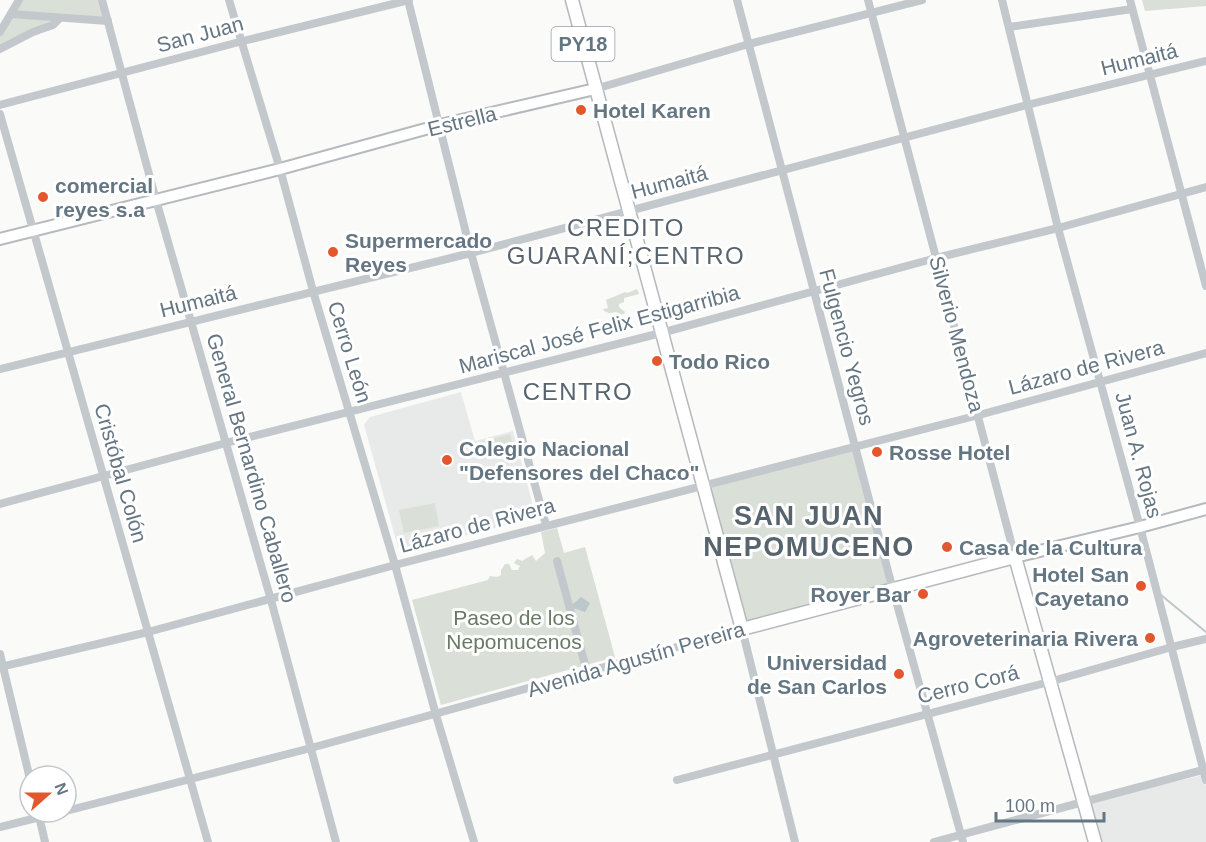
<svg xmlns="http://www.w3.org/2000/svg" width="1206" height="842" font-family="Helvetica,sans-serif">
<rect width="100%" height="100%" fill="#fafaf8"/>
<!-- built -->
<g fill="#e8e9e9">
<path d="M461,392L475,441L513,431L535,513L532,518L403,552L398,547L364,425L370,417Z"/>
<path d="M1203,775L1206,787V842H1097L1086,803Z"/>
</g>
<!-- green -->
<g fill="#dadfd7">
<path d="M19,0H102L108,21L60,18L0,49V32Z"/>
<path d="M1142,0H1206V6L1145,11Z"/>
<path d="M637,289L639,294L624,298V302L619,304V307L625,312L624,314L620,315L617,312L609,313L604,311L603,309L608,308L606,300L625,292L627,293Z"/>
<path d="M510,434L515,451L481,460L477,443Z"/>
<path d="M855,448L892,589L743,627L704,485Z"/>
<path d="M435,503L439,526L404,533L399,510Z"/>
<path d="M557,528L564,553L585,547L615,657L441,705L412,600L488,580L490,576L497,577L501,575V570L505,564H509L512,570H518L520,566L514,563L517,559L522,561L532,555L536,561L545,553L541,532Z"/>
</g>
<!-- water -->
<path fill="#bbc7cb" d="M581,597L590,603L585,612L573,608L572,605Z"/>
<g fill="none" stroke-linecap="round" stroke-linejoin="round">
<!-- stream -->
<path stroke="#bbc7cb" stroke-width="2" d="M1161,595L1206,632"/>
<!-- major casing -->
<g stroke="#b5babe" stroke-width="14">
<g id="major">
<path d="M0,239L280,169L440,125L595,89"/>
<path d="M1015,557L1140,527L1206,509"/>
</g>
</g>
<!-- highway casing -->
<g stroke="#b4b9bd" stroke-width="15">
<path id="highway" d="M572,0L742,629L1015,557L1095,842"/>
</g>
<!-- minor -->
<g stroke="#c3c8cc" stroke-width="8">
<path d="M102,0L156,200L271,600L336,842"/>
<path d="M229,0L280,169L313,291L395,565L436,715L474,842"/>
<path d="M408,0L471,253L546,525"/>
<path d="M737,0L893,590L963,842"/>
<path d="M868,0L1015,557"/>
<path d="M1002,0L1058,228L1140,527L1206,780"/>
<path d="M1130,0L1206,286"/>
<path d="M11,14L108,21"/>
<path d="M1009,27L1132,9"/>
<path d="M0,32L19,0"/>
<path d="M0,49L33,32L53,25L60,18"/>
<path d="M595,89L749,44L922,0"/>
<path d="M0,105L243,41L409,0"/>
<path d="M0,114L208,842"/>
<path d="M0,369L471,253L1027,105L1206,61"/>
<path d="M0,504L226,443L661,333L936,258L1058,228L1206,187"/>
<path d="M557,561L587,672"/>
<path d="M0,654L30,779"/>
<path d="M0,667L148,632L395,565L979,415L1206,353"/>
<path d="M677,780L1049,682L1172,647L1206,639"/>
<path d="M66,811L311,748L742,629L795,842"/>
<path d="M38,812L45,842"/>
<path d="M0,827L60,812"/>
<path d="M934,842L1206,769"/>
</g>
<!-- major -->
<use href="#major" stroke="#fff" stroke-width="10"/>
<!-- highway -->
<use href="#highway" stroke="#fff" stroke-width="12"/>
</g>
<!-- markers -->
<g fill="#e4572e" stroke="#fff" stroke-width="2">
<circle cx="581" cy="110" r="6"/>
<circle cx="43" cy="197" r="6"/>
<circle cx="333" cy="252" r="6"/>
<circle cx="657" cy="361" r="6"/>
<circle cx="877" cy="452" r="6"/>
<circle cx="447" cy="460" r="6"/>
<circle cx="947" cy="547" r="6"/>
<circle cx="1141" cy="586" r="6"/>
<circle cx="923" cy="594" r="6"/>
<circle cx="1150" cy="638" r="6"/>
<circle cx="899" cy="674" r="6"/>
</g>
<g text-anchor="middle" dominant-baseline="central" stroke-width="6" stroke-linejoin="round" paint-order="stroke">
<!-- shield labels -->
<rect fill="#fff" stroke="#939fa8" stroke-width="1.5" x="551.5" y="27" width="63" height="34" rx="4.5"/>
<g font-size="20" font-weight="bold" fill="#657683">
<text x="583" y="44">PY18</text>
</g>
<!-- street labels -->
<g font-size="21" fill="#657683" stroke="#fff">
<text transform="translate(200 34) rotate(-15)">San Juan</text>
<text transform="translate(1139 59) rotate(-14)">Humaitá</text>
<text transform="translate(462 121) rotate(-14)">Estrella</text>
<text transform="translate(669 182) rotate(-15)">Humaitá</text>
<text transform="translate(198 301) rotate(-14)">Humaitá</text>
<text transform="translate(599 329) rotate(-15)">Mariscal José Felix Estigarribia</text>
<text transform="translate(957 334) rotate(75)">Silverio Mendoza</text>
<text transform="translate(847 347) rotate(75)">Fulgencio Yegros</text>
<text transform="translate(350 352) rotate(73)">Cerro León</text>
<text transform="translate(1086 367) rotate(-15)">Lázaro de Rivera</text>
<text transform="translate(1139 455) rotate(75)">Juan A. Rojas</text>
<text transform="translate(252 468) rotate(74)">General Bernardino Caballero</text>
<text transform="translate(121 473) rotate(74)">Cristóbal Colón</text>
<text transform="translate(477 525) rotate(-15)">Lázaro de Rivera</text>
<text transform="translate(636 659) rotate(-16)">Avenida Agustín Pereira</text>
<text transform="translate(968 684) rotate(-14)">Cerro Corá</text>
</g>
<!-- poi labels -->
<g font-size="21" font-weight="bold" fill="#657683" stroke="#fff" text-anchor="start">
<text x="593" y="110">Hotel Karen</text>
<text x="55" y="185">comercial<tspan x="55" dy="24">reyes s.a</tspan></text>
<text x="345" y="240">Supermercado<tspan x="345" dy="24">Reyes</tspan></text>
<text x="669" y="361">Todo Rico</text>
<text x="459" y="448">Colegio Nacional<tspan x="459" dy="24">"Defensores del Chaco"</tspan></text>
<text x="889" y="452">Rosse Hotel</text>
<text x="959" y="547">Casa de la Cultura</text>
<text x="1129" y="574" text-anchor="end">Hotel San<tspan x="1129" dy="24">Cayetano</tspan></text>
<text x="911" y="594" text-anchor="end">Royer Bar</text>
<text x="1138" y="638" text-anchor="end">Agroveterinaria Rivera</text>
<text x="887" y="662" text-anchor="end">Universidad<tspan x="887" dy="24">de San Carlos</tspan></text>
</g>
<!-- park labels -->
<g font-size="21" fill="#687a64" stroke="#fff">
<text x="514" y="617">Paseo de los<tspan x="514" dy="24">Nepomucenos</tspan></text>
</g>
<!-- quarter labels -->
<g font-size="24" letter-spacing="1.5" fill="#57646e" stroke="#fff">
<text x="626" y="227">CREDITO<tspan x="626" dy="28">GUARANÍ;CENTRO</tspan></text>
<text x="578" y="391">CENTRO</text>
</g>
<!-- district labels -->
<g font-size="27" font-weight="bold" letter-spacing="1.5" fill="#57646e" stroke="#fff">
<text x="809" y="516">SAN JUAN<tspan x="809" dy="31">NEPOMUCENO</tspan></text>
</g>
</g>
<!-- north arrow -->
<g transform="translate(48 794) rotate(69)"><circle r="28" fill="#ffffff" stroke="#c1c8cd" stroke-width="1.5"/>
<path d="M0-4.5L10 22L0 15L-10 22Z" fill="#e4572e"/>
<text y="-9" font-size="16" font-weight="bold" text-anchor="middle" fill="#657683">N</text>
</g>
<!-- scale -->
<path d="M996 812v9h108v-9" fill="none" stroke="#657683" stroke-width="3"/>
<text x="1005" y="812" font-size="18" fill="#657683" stroke="#ffffff" stroke-width="4.5" paint-order="stroke">100 m</text>
</svg>
